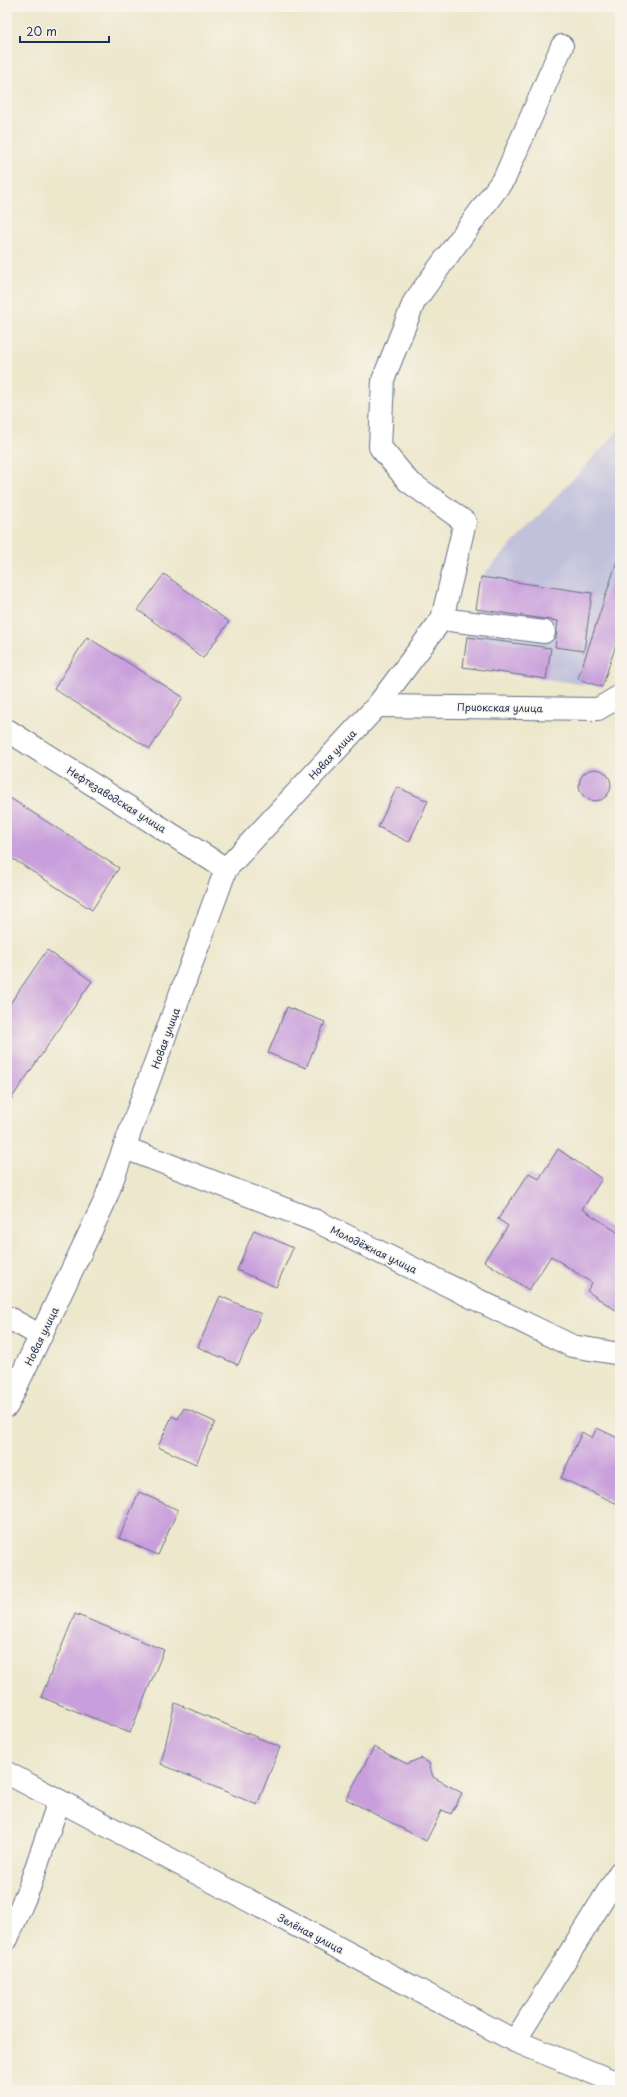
<svg xmlns="http://www.w3.org/2000/svg" width="627" height="2097" font-family="'Playpen Sans',sans-serif">
<rect width="100%" height="100%" fill="#f7f3e8"/>
<filter id="ink" filterUnits="userSpaceOnUse"><feTurbulence type="fractalNoise" baseFrequency=".025" numOctaves="2"/><feDisplacementMap in="SourceGraphic" scale="8" xChannelSelector="R" yChannelSelector="G"/><feConvolveMatrix kernelMatrix="1 2 1 2 8 2 1 2 1" color-interpolation-filters="sRGB"/></filter>
<filter id="wash" filterUnits="userSpaceOnUse"><feTurbulence type="fractalNoise" baseFrequency=".012" numOctaves="4" result="noise"/><feDisplacementMap in="SourceGraphic" scale="16" xChannelSelector="R" yChannelSelector="G"/><feGaussianBlur stdDeviation="0.9" result="paint"/><feColorMatrix in="noise" values="0 0 0 0 0 0 0 0 0 0 0 0 0 0 0 0 0 1.4 0 .05"/><feComposite in="paint" operator="in"/></filter>
<g filter="url(#wash)">
<rect width="100%" height="100%" fill="#ede7cc"/>
<!-- industrial -->
<path fill="#c2c1dc" d="M620,429V633L602,687L463,667L467,637L476,609L481,577Z"/>
<g id="blocks">
<!-- building -->
<g fill="#c89edc">
<path d="M620,552V633L602,687L578,679Z"/>
<path d="M164,574L229,622L203,658L138,610Z"/>
<path d="M481,577L592,593L584,651L555,647L558,621L476,609Z"/>
<path d="M87,637L183,697L150,749L54,689Z"/>
<path d="M467,637L551,648L546,679L463,667Z"/>
<circle cx="595" cy="785" r="16"/>
<path d="M397,787L428,801L409,842L378,827Z"/>
<path d="M7,796L119,868L92,910L7,855Z"/>
<path d="M47,950L92,981L7,1105V1008Z"/>
<path d="M287,1007L325,1022L306,1068L268,1053Z"/>
<path d="M558,1149L602,1179L582,1209L620,1234V1313L587,1291L592,1283L551,1256L529,1290L484,1261L508,1226L498,1219L529,1173L539,1179Z"/>
<path d="M254,1230L293,1248L276,1287L237,1270Z"/>
<path d="M220,1296L261,1314L238,1365L198,1347Z"/>
<path d="M184,1408L215,1422L196,1464L158,1447L172,1416L178,1419Z"/>
<path d="M597,1428L620,1439V1505L561,1478L582,1432L592,1438Z"/>
<path d="M139,1492L178,1510L158,1555L119,1538Z"/>
<path d="M75,1614L164,1650L130,1733L41,1697Z"/>
<path d="M175,1703L280,1747L257,1805L161,1764Z"/>
<path d="M374,1747L407,1764L421,1758L429,1763L433,1777L462,1793L451,1814L442,1810L426,1841L346,1799Z"/>
</g>
</g>
</g>
<g filter="url(#ink)">
<use href="#blocks" fill-opacity="0" stroke="#646f84" stroke-width="1"/>
<g fill="none" stroke-linecap="round" stroke-linejoin="round">
<!-- minor casing -->
<g stroke="#646f84" stroke-width="24">
<g id="minor">
<path d="M442,619L544,632"/>
<path d="M377,706L598,709L620,696"/>
<path d="M7,730L226,869"/>
<path d="M125,1148L316,1221L572,1346L620,1354"/>
<path d="M7,1317L41,1336"/>
<path d="M7,1406L104,1203L226,869L377,706L442,619L465,522L408,481L380,447L383,380L414,302L505,177L562,46"/>
<path d="M7,1773L515,2041L620,2084"/>
<path d="M7,1939L29,1888L59,1801"/>
<path d="M515,2041L620,1872"/>
</g>
</g>
<!-- minor -->
<use href="#minor" stroke="#fff" stroke-width="22"/>
</g>
</g>
<g text-anchor="middle" dominant-baseline="central" stroke-width="3" stroke-linejoin="round" paint-order="stroke">
<!-- street labels -->
<g font-size="10" fill="#1b2f5e" stroke="#f7f3e8">
<text transform="translate(500 707) rotate(1)">Приокская улица</text>
<text transform="translate(332 754) rotate(-47)">Новая улица</text>
<text transform="translate(117 799) rotate(32)">Нефтезаводская улица</text>
<text transform="translate(165 1038) rotate(-70)">Новая улица</text>
<text transform="translate(374 1249) rotate(26)">Молодёжная улица</text>
<text transform="translate(41 1336) rotate(-64)">Новая улица</text>
<text transform="translate(311 1933) rotate(28)">Зелёная улица</text>
</g>
</g>
<!-- margin -->
<rect width="627" height="2097" fill="none" stroke="#f7f3e8" stroke-width="24"/>
<!-- scale -->
<path d="M20 36v6h89v-6" fill="none" stroke="#1b2f5e" stroke-width="2"/>
<text x="26" y="36" font-size="12" fill="#1b2f5e" stroke="#f7f3e8" stroke-width="3" paint-order="stroke">20 m</text>
</svg>
